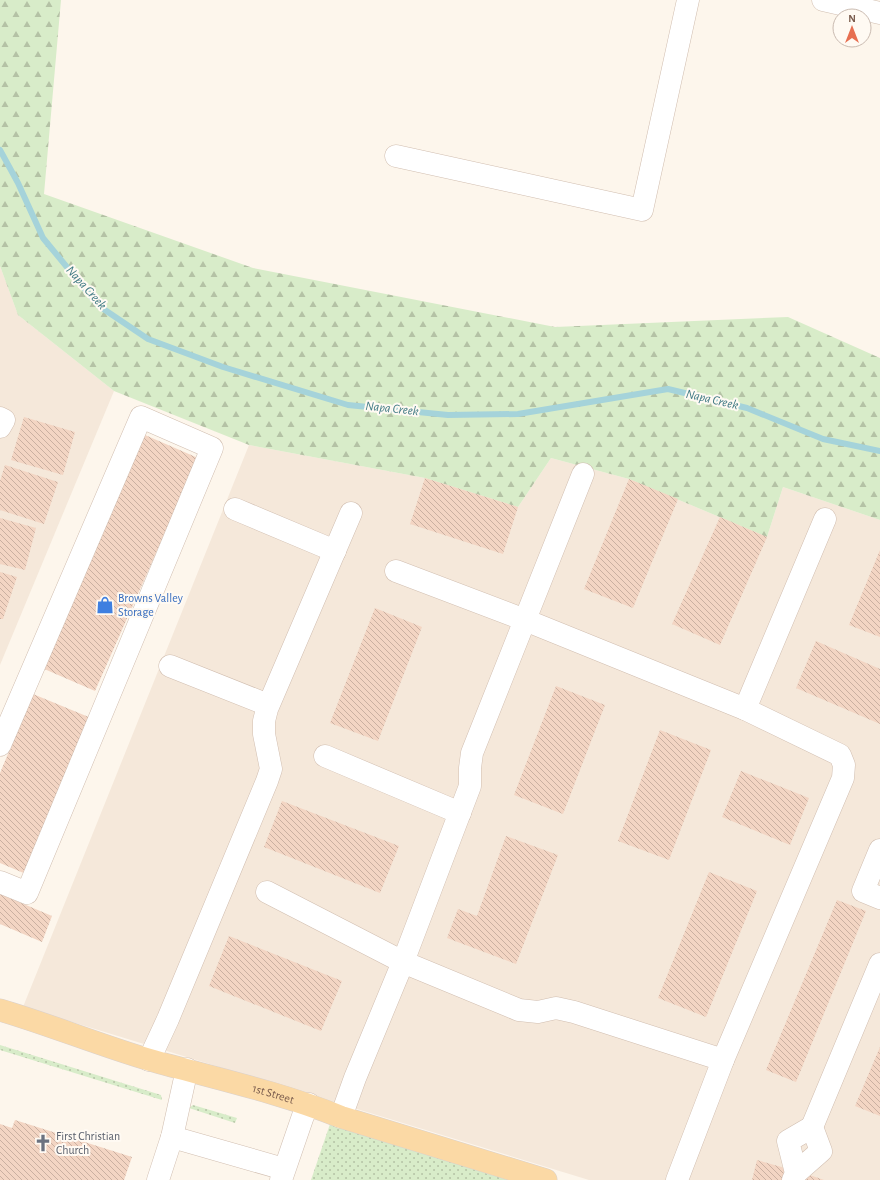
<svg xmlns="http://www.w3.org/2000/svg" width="880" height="1180" font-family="'Alegreya Sans',sans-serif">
<defs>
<pattern id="grass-dots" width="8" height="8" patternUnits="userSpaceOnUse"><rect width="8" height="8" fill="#d8ecc9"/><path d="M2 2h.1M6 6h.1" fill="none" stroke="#b4c2a5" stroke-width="1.8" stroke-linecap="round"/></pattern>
<pattern id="forest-firs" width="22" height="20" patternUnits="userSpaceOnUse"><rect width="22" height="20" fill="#d8ecc9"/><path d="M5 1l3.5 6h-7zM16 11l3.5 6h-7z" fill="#b4c2a5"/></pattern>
<pattern id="building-back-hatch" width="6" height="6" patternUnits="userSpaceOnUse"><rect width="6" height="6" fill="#f3d5c3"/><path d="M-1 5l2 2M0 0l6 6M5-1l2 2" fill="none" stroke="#cab0a1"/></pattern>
</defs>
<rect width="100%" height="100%" fill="#fdf6ec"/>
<!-- residential -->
<g fill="#f5e8da">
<path d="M0,266L18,315L114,391L0,665Z"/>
<path d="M249,445L425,478L518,507L551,458L629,479L767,537L783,487L880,520V1180H589L23,1007Z"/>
</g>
<!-- grass -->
<g fill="url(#grass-dots)">
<path d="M0,1045L161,1095L162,1100L0,1050Z"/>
<path d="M193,1105L237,1118L235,1123L189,1108Z"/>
<path d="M330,1124L508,1180H311Z"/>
</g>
<!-- forest -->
<path fill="url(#forest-firs)" d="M0,0H61L44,194L253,268L555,327L788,317L880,358V520L783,487L767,537L629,479L551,458L518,507L425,478L249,445L114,391L18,315L0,266Z"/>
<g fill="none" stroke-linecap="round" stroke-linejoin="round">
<!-- stream -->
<path stroke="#a5d3da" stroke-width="6" d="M0,150L18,183L43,238L99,306L148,339L223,367L348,405L448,415L518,414L668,389L747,408L823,439L880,451"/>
</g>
<!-- building -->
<g fill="url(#building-back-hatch)">
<path d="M24,417L75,432L63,475L11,460Z"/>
<path d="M145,435L198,458L95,691L42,668Z"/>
<path d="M5,465L58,482L44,524L0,510V481Z"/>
<path d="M425,478L518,507L503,554L410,524Z"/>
<path d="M629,479L678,499L633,608L584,589Z"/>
<path d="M720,517L767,537L720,645L672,624Z"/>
<path d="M0,518L36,528L25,570L0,564Z"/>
<path d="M880,550V637L849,625Z"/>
<path d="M0,572L17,577L3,619H0Z"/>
<path d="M375,608L422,627L378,741L330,723Z"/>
<path d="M816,641L880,669V724L796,688Z"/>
<path d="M556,686L605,705L563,814L514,795Z"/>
<path d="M33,694L91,718L26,874L0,863V773Z"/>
<path d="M660,730L711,750L669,860L618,841Z"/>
<path d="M741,771L809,798L790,845L722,817Z"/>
<path d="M282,801L399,846L380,893L264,847Z"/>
<path d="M506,836L558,855L516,964L447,938L458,909L477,916Z"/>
<path d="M709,872L757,891L706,1017L658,998Z"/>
<path d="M0,894L52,916L42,942L0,924Z"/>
<path d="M837,900L866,911L796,1082L766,1070Z"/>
<path d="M229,936L342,981L321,1031L209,986Z"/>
<path d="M880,1047V1116L855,1106Z"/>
<path d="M15,1120L132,1157L124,1180H0V1124L12,1128Z"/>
<path d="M757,1160L785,1168L782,1180H752Z"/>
<path d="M804,1173L824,1180H802Z"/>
</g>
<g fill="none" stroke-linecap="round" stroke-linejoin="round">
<!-- minor casing -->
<g stroke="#d1beb0" stroke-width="23">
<g id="minor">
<path d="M823,0L880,13"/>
<path d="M396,156L642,210L688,0"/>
<path d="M0,418L4,420L0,427"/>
<path d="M235,509L335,551"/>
<path d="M396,571L525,620L745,709L825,519"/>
<path d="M170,666L268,705"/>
<path d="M0,745L141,417L212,448L27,893L0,882"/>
<path d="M325,756L460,813"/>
<path d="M880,850L863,891L880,898"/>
<path d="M267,892L403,962L519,1010L538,1012L556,1008L574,1012L723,1060"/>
<path d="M149,1060L168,1019L267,781L271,769L264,734V721L267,709L351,513"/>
<path d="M341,1117L355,1078L403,962L470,786V768L472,753L583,474"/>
<path d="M812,1127L880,964"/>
<path d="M172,1137L284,1169"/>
<path d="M158,1180L172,1137L187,1069"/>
<path d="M281,1180L303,1116L309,1104"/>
<path d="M677,1180L723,1060L843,778L844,765L840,755L745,709"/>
<path d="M793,1180L796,1173L821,1151L812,1127L788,1141L796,1173"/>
</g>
</g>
<!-- major casing -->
<g stroke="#dad1cd" stroke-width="23">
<g id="major">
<path id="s1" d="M0,1010C51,1025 99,1045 150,1060C214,1078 279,1092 341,1117L546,1180"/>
</g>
</g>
<!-- minor -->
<use href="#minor" stroke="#fff" stroke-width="22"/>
<!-- major -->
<use href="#major" stroke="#fbd9a5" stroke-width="22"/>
</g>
<!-- icons -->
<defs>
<g id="shop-bare" transform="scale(1.38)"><path d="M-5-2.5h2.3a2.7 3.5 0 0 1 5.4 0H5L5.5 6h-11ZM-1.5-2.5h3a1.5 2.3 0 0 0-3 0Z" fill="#3f7fe0" stroke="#fffaf3" stroke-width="2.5" paint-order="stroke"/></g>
<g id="church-bare" transform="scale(1.38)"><path d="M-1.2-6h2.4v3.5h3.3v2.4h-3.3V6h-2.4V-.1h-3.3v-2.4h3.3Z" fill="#6b7280" stroke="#fffaf3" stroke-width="2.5" paint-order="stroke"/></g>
</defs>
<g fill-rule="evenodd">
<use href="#shop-bare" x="105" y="605"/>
<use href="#church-bare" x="43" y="1143"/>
</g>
<g text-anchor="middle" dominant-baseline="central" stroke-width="4" stroke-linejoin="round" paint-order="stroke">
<!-- shop labels -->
<g font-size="12" fill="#366cbe" stroke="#fffaf3" text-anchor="start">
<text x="118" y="598">Browns Valley<tspan x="118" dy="14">Storage</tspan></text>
</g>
<!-- street labels -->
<g font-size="12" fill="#7a5c4d" stroke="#fffaf3">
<text stroke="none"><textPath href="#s1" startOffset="286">1st Street</textPath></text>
</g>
<!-- worship labels -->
<g font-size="12" fill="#5b616d" stroke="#fffaf3" text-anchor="start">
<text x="56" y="1136">First Christian<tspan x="56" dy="14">Church</tspan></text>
</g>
<!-- water labels -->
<g font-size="13" font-style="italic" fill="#437c86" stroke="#fffaf3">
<text transform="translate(86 288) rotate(48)">Napa Creek</text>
<text transform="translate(712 400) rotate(13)">Napa Creek</text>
<text transform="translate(392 409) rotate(6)">Napa Creek</text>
</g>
</g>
<!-- north arrow -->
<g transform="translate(852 28)"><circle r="19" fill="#fffaf3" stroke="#cabbb1"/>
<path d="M0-3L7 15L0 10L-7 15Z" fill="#e76f51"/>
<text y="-6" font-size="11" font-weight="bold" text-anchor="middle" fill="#7a5c4d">N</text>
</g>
</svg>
